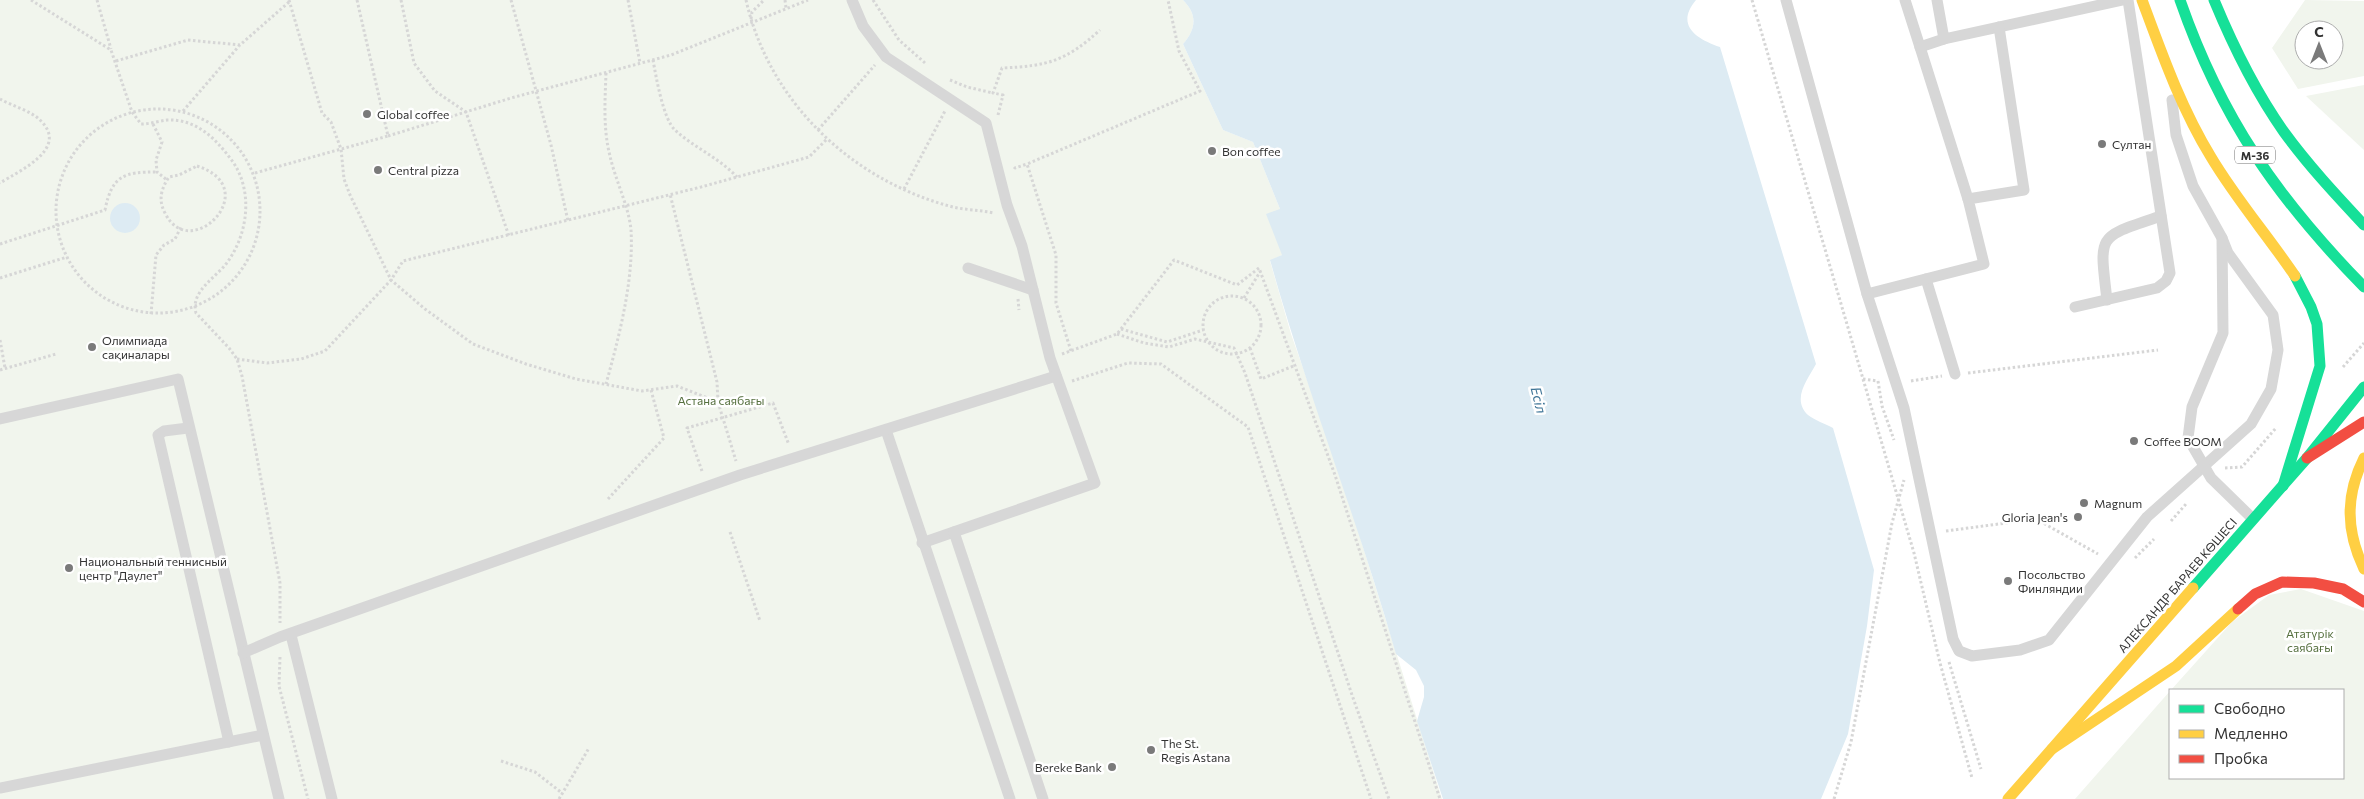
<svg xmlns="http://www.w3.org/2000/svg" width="2364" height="799" font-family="Commissioner,sans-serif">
<rect width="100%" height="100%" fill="#fff"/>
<!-- green -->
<g fill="#f1f5ed" fill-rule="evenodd">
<path d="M0,0H1183C1198,15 1196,29 1183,44L1223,130L1253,142L1280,209L1282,255L1270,261L1291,334L1338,467L1442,799H0Z"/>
<path d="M2305,0L2364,1V76L2298,89L2272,48ZM2304,30H2334V60H2304Z"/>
<path d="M2364,85V150L2306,96Z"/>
<path d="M2301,589L2364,611V799H2075L2170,691V778H2343V690H2171L2232,622L2269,595Z"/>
</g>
<!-- water -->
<g fill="#ddebf3">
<path d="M1183,0H1696C1675,25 1696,39 1720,47L1816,364C1808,379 1791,399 1808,415C1814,420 1826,424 1833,428L1874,570L1867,626L1848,734L1821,799H1443L1417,721L1424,697V686L1416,670L1396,654C1358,521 1307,393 1270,260L1282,255L1266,214L1280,209L1253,142L1223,130L1183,44C1196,29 1198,15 1183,0Z"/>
<circle cx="125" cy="218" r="15"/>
</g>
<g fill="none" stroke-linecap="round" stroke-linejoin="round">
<!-- path -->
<g stroke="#d6d6d6" stroke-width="3" stroke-dasharray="2.5 2.5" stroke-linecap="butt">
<path d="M31,0L111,50L132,112L141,124C150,124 159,121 167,120C196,119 214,137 230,158C254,188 249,234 226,264C215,278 190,292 196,313L229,348L237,359L242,376L280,583V623"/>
<path d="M97,0L111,49"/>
<path d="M289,0L322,113L331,122L341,149L344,179L350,195L391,280L425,309L473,344L526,364L576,379L642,391L677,386L718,402L717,382L670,194"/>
<path d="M401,0L414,63L435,91L466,112L509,236"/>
<path d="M511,0L551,145L568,221"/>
<path d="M628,0L640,63"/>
<path d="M746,0C769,102 852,181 953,207C966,210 980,210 994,213"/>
<path d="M785,0L786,8"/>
<path d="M873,0L899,40L925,63"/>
<path d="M1752,0L1914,553L1940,663L1972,778"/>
<path d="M751,19L752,12L764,0"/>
<path d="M653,60C656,76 663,119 675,130C693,147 718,157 737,177"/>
<path d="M116,61L188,40L240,45L289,2"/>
<path d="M606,73C605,101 603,129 610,156C615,179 629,207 631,230C634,280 619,337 606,384"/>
<path d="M950,80L967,87L993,93"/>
<path d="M0,99C12,106 32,111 41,121C69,149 19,171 0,183"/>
<circle cx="158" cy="211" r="102"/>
<path d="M183,111L239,46"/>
<path d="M998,115L1003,95L993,93L1002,68C1048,66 1066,61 1100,30"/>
<path d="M153,124L162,142L156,160L157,172L167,180"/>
<path d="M818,130L875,65"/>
<path d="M388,136L511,98L671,55L808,0"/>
<path d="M197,166C266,188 190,265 165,213C158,200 161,189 169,177L179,175Z"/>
<path d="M1014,167L1015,168L1027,164"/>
<path d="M255,173L388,136L357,0"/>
<path d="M904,189L945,111"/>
<path d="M0,244L105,210C112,175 124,172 157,172"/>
<path d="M0,278L67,257"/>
<circle cx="1232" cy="325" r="29"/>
<path d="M1244,298L1260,272"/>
<path d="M1018,299L1019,310"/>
<path d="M151,314L156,255L164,245L175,239L181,227"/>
<path d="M1121,329L1167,342L1203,330"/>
<path d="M1117,334L1144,343L1169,347L1195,339L1234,348L1245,373L1352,695L1389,799"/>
<path d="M0,340L5,368"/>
<path d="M1250,348L1261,379L1296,365"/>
<path d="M1071,351L1056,303V255L1027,164L1200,91L1179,51L1168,0"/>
<path d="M1062,354L1117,334L1174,260L1237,285L1259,268L1335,475L1440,799"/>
<path d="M237,359L267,363L301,359L325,351L391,280L403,261L701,187L809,157L827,139"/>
<path d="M2343,367L2364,343"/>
<path d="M0,370L56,354"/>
<path d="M1968,373L2158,350"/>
<path d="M1863,379L1878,381"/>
<path d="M1072,381L1128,363L1161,364L1248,427L1371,799"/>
<path d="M1878,381L1882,406L1894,440"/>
<path d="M1911,381L1942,376"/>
<path d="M718,402L736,461"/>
<path d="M2225,468L2242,467L2276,428"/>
<path d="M702,471L687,428L773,403L789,445"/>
<path d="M608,499L664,438L651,390"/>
<path d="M2171,521L2186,504"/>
<path d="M1946,531L2036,519L2098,554"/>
<path d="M730,532L760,621"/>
<path d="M2135,558L2154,539"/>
<path d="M280,657L279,686L308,799"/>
<path d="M1949,662L1981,769"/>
<path d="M501,761L535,772L562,793"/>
<path d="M559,799L589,748"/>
<path d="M1834,799L1851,742L1892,523L1904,480"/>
</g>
<!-- lane -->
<g stroke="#d7d7d7" stroke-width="11">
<path d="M852,0L863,26L886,57L986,123L1007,205L1022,246L1050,358L1095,483L922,543"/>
<path d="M1786,0L1867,294L1904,408L1953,639L1959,651L1972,656L2020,650L2049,640L2147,517L2251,424L2271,389L2278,350L2273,315L2228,253L2222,238"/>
<path d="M1905,0L1920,47L1944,39"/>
<path d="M1937,0L1944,39L2123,0"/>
<path d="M1920,47L1968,199"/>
<path d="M2172,100L2176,135L2193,186L2222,238L2223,333L2192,407L2188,438L2211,478L2253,519"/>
<path d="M968,268L1033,290"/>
<path d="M1926,279L1955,374"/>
<path d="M1867,294L1984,264L1968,199L2024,190L1999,27"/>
<path d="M2107,300C2099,232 2097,238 2161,216"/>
<path d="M2075,307L2157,288L2166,281L2170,273L2128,0"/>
<path d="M0,419L178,379L279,799"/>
<path d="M188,428L164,431L158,435L229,742"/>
<path d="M886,430L1010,799"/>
<path d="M954,532L1043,799"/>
<path d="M291,635L332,799"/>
<path d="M243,653L280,637L740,475L1056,376"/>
<path d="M0,788L263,735"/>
</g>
<!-- fast -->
<g stroke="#16e098" stroke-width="11">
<path d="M2180,0C2221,118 2277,198 2364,287"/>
<path d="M2214,0C2233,46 2255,91 2284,132C2308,165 2336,195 2364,225"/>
<path d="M2283,486L2320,366L2317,324L2311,307L2295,276"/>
<path d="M2193,588L2307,458L2364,387"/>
</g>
<!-- slow -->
<g stroke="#ffcf43" stroke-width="11">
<path d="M2142,0C2162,54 2181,108 2211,157C2236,199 2268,236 2295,276"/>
<path d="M2364,458C2345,496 2346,531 2364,569"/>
<path d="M2052,749L2176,666L2238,609"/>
<path d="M2008,799L2193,588"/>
</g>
<!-- jam -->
<g stroke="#f24e42" stroke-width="11">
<path d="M2307,458L2364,422"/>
<path d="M2238,609L2255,594L2282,582L2314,583L2343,589L2364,602"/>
</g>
</g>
<!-- markers -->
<g fill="#7a7a7a" stroke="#fff" stroke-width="2">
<circle cx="367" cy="114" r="5"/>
<circle cx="2102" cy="144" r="5"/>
<circle cx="1212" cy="151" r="5"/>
<circle cx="378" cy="170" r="5"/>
<circle cx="92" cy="347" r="5"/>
<circle cx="2134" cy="441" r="5"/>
<circle cx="2084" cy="503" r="5"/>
<circle cx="2078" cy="517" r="5"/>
<circle cx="69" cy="568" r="5"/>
<circle cx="2008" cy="581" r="5"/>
<circle cx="1151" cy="750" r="5"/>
<circle cx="1112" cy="767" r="5"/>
</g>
<g text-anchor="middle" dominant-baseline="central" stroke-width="5" stroke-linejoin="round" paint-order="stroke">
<!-- shield labels -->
<rect fill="#fff" stroke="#707070" stroke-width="1" x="2235" y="146.5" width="40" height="17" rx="4"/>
<g font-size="11" font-weight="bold" fill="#333">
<text x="2255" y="155">M-36</text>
</g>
<!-- poi labels -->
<g font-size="12" fill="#333" stroke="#fff" text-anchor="start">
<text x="377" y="114">Global coffee</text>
<text x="2112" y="144">Султан</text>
<text x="1222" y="151">Bon coffee</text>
<text x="388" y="170">Central pizza</text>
<text x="102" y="340">Олимпиада<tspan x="102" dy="14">сақиналары</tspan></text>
<text x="2144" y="441">Coffee BOOM</text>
<text x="2094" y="503">Magnum</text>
<text x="2068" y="517" text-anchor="end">Gloria Jean's</text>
<text x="79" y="561">Национальный теннисный<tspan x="79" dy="14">центр "Даулет"</tspan></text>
<text x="2018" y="574">Посольство<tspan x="2018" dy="14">Финляндии</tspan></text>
<text x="1161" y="743">The St.<tspan x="1161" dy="14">Regis Astana</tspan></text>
<text x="1102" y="767" text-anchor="end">Bereke Bank</text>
</g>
<!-- park labels -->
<g font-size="12" fill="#56703f" stroke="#fff">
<text x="721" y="400">Астана саябағы</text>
<text x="2310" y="633">Ататүрік<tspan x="2310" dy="14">саябағы</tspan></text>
</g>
<!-- street labels -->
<g font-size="12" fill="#333" stroke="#fff">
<text transform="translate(2177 585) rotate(-49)">АЛЕКСАНДР БАРАЕВ КӨШЕСІ</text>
</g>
<!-- water labels -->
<g font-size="14" font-style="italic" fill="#3f7597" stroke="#fff">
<text transform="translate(1539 400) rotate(76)">Есіл</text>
</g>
</g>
<!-- legend -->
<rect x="2169" y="689" width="175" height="90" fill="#ffffff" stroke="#adadad"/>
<rect x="2179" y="705" width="25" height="8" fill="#16e098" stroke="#adadad"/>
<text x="2214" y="714" font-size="15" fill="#333333">Свободно</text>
<rect x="2179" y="730" width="25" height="8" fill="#ffcf43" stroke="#adadad"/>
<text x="2214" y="739" font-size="15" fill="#333333">Медленно</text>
<rect x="2179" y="755" width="25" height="8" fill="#f24e42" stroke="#adadad"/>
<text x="2214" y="764" font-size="15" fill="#333333">Пробка</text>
<!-- north arrow -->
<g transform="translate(2319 45)"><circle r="24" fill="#ffffff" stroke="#adadad"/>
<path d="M0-4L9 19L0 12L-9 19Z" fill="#7a7a7a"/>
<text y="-8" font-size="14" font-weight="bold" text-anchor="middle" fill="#333333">С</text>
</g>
</svg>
